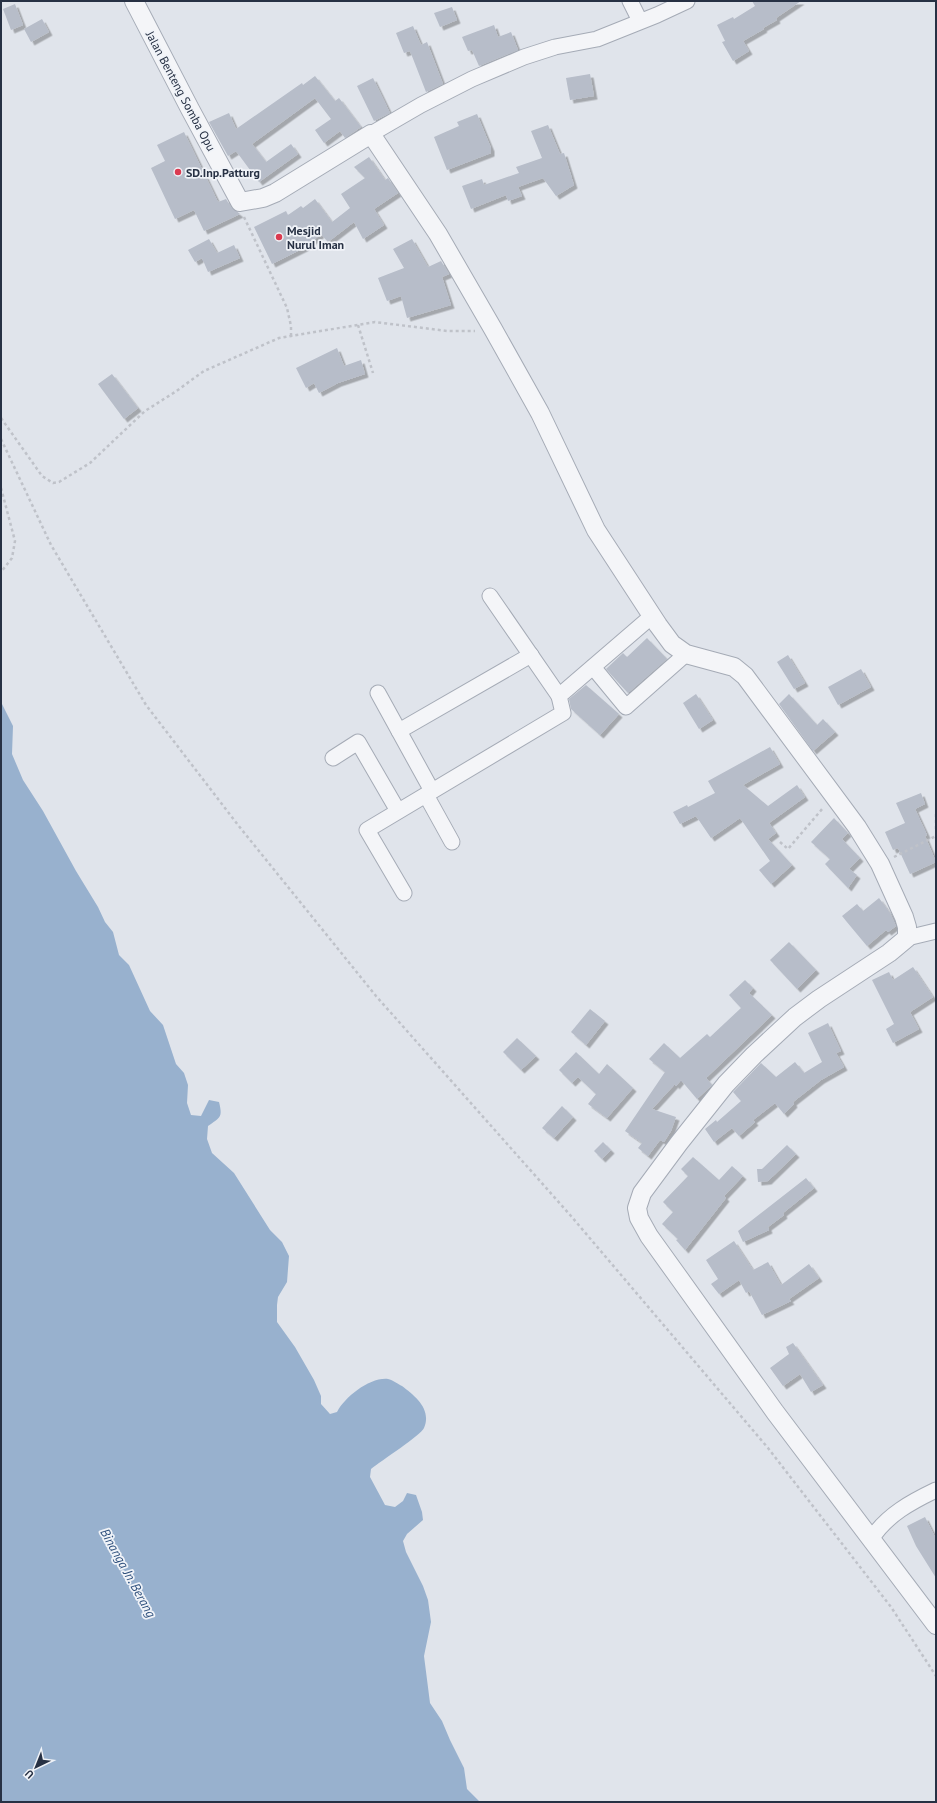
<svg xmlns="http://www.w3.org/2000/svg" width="937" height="1803" font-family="'PT Sans',sans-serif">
<defs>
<filter id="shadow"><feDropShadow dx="3.5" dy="3.5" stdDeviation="0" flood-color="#0004"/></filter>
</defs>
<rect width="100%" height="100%" fill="#e0e4eb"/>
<path fill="#98b1ce" d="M1 702 13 726 12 754 23 780 43 811 76 871 98 907 105 922 113 932 119 955 129 965 150 1011 163 1025 176 1064 184 1073 188 1085 187 1103 191 1115 201 1116 209 1100 219 1102C223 1118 220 1117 208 1126L207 1139 212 1153 234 1173 270 1230 282 1242 289 1256 287 1282 278 1297 277 1305V1322L295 1347 314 1380 321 1396V1404L330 1414 337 1412C345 1397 370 1377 388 1379 393 1380 398 1384 402 1386 415 1396 432 1409 424 1428 421 1435 381 1461 371 1469L370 1477 385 1505 395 1507 403 1501 407 1493 416 1495 422 1512 423 1520 407 1534 403 1541 406 1552 423 1586 428 1600 431 1622 424 1656 430 1703 442 1721 450 1740 464 1768 467 1789 480 1802H1Z"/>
<g fill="#b7bdc9" filter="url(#shadow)">
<polygon points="752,1 801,1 776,18 777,20 763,28 764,29 743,41 749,51 733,61 722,42 725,41 717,25 733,17 734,19 755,6"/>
<polygon points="15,4 23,25 11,30 3,9"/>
<polygon points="452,7 457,20 440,27 434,13"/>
<polygon points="42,19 49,32 31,42 24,29"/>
<polygon points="494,25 498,37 511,32 518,50 479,66 472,50 468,51 462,37"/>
<polygon points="413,26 421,45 427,42 443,84 426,92 410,51 404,53 396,33"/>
<polygon points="590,74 594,96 570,100 566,78"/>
<polygon points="315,76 335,101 339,98 361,127 345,138 340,131 324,143 315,130 331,119 315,98 252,144 266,162 291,144 298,154 259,182 236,151 228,156 209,122 229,113 236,129 302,83 303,85"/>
<polygon points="373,78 390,113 374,121 357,86"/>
<polygon points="477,114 491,148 491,153 447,170 434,137 459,126 457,122"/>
<polygon points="548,125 560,154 564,153 574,185 556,196 543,178 518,187 522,196 508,201 506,195 471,209 462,186 482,179 484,185 519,173 516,167 542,158 531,131"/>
<polygon points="184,132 218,202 226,199 231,207 240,214 204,231 194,210 175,219 151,168 165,161 157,145"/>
<polygon points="369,157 385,180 388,178 398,193 374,209 384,225 363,239 354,222 328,242 321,234 304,248 272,264 254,227 286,211 288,215 301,206 303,208 315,199 332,222 350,208 341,194 365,178 354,167"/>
<polygon points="209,239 217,253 234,245 240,258 208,272 202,258 195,262 188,250"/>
<polygon points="412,239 428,267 441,261 449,274 442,277 451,305 407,318 401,296 387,301 378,278 404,268 393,249"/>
<polygon points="337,348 344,366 361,360 365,374 338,383 319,393 314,383 306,388 296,368"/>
<polygon points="112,374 138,408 124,419 98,384"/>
<polygon points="647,638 667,659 628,693 606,669 623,653 627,657"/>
<polygon points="788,655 805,683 794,689 777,662"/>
<polygon points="861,669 871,687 838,705 828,687"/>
<polygon points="586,685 619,714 600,735 571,709 569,699"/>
<polygon points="696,694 713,720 699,729 683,703"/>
<polygon points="789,694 817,725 823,719 835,732 813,751 779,704"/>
<polygon points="770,747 780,764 743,785 768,806 797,785 805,797 769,823 776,833 768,839 792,865 771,884 759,870 770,861 740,818 711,838 696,816 680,824 673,812 687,805 688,807 715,793 708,781"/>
<polygon points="921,793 925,804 915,809 927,835 925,836 936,862 910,874 898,848 893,850 885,832 905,823 896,803"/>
<polygon points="834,818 848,833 842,839 860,858 849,869 857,875 848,888 825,864 830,859 811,842"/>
<polygon points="879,898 890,913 896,926 888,932 886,930 867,946 842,916 857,904 863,911"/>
<polygon points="789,942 816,970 797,989 770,960"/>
<polygon points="913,967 933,997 910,1012 919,1029 893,1043 886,1029 894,1024 872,980 889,972 893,980"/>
<polygon points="745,980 753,988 749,993 772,1015 706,1078 712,1085 697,1099 681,1080 676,1086 675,1084 652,1109 676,1117 671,1131 664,1142 660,1140 648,1156 638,1148 642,1143 625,1131 665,1072 649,1059 664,1043 680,1058 707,1034 710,1037 741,1008 729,995"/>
<polygon points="590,1009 605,1021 586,1045 571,1032"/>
<polygon points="828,1023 841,1051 836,1053 844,1067 821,1080 793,1102 794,1104 784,1114 775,1103 753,1120 755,1122 739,1136 732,1128 714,1142 705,1129 716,1120 717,1122 741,1101 733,1092 761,1063 776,1077 795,1062 804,1073 822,1062 808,1033"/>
<polygon points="517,1038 536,1056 521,1070 503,1052"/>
<polygon points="576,1052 599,1074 607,1064 633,1088 607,1118 588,1104 596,1094 578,1077 572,1083 559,1070"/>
<polygon points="562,1106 573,1117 554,1138 542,1128"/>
<polygon points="603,1142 611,1150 602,1159 594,1151"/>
<polygon points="787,1145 796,1154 768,1181 758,1182 757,1169 762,1169"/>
<polygon points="693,1157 719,1180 732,1166 743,1176 724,1196 726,1198 685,1250 676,1240 678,1239 662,1224 673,1212 663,1202 688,1176 681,1169"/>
<polygon points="806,1178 814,1188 783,1213 784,1215 768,1227 769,1230 743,1242 738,1231"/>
<polygon points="734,1241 753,1270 768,1262 781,1285 809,1264 819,1278 789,1299 791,1301 762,1315 749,1291 746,1293 739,1280 719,1294 711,1284 718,1279 706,1260"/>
<polygon points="793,1343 823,1385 811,1392 800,1374 783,1386 770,1368 789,1354 786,1347"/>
<polygon points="925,1517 936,1539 936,1578 916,1546 907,1526"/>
</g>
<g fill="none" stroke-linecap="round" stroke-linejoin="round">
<g stroke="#a5abb6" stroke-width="17">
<g id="minor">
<polyline points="630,1 640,21"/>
<polyline points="371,134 421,105 472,79 524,57 555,47 597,39 657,15 687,1"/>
<polyline points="490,596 559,696"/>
<polyline points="593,667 626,707 686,654"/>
<polyline points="378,693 432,791"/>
<polyline points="399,731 531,655"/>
<polyline points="333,758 358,742 398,811"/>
<polyline points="426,795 452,842"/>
<polyline points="404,893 367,830 563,713 559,696 652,616"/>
<polyline points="907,938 936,931"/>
<path d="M872 1538C887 1515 911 1502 936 1490"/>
</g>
</g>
<g stroke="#a5abb6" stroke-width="20">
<polyline id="tertiary" points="134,1 190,109 240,202 263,198 275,193 371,134 438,234 493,329 540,413 596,530 658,625 672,644 686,654 734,667 745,676 857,827 880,864 904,917 907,927 907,938 889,953 819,999 795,1017 754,1055 726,1084 679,1143 642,1193 637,1208 639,1218 649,1236 677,1275 775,1412 936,1625"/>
</g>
<g stroke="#bfc2c9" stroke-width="2.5" stroke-dasharray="3 3" stroke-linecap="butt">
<polyline points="244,217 287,308 291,326 291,336"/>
<polyline points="358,325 373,373"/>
<polyline points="1,418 42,476 53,483 59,482 90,463 145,411 175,392 204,371 279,338 375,322 447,331 475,331"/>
<polyline points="1,439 51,545 146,705 238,825 376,996 571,1216 768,1448 891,1607 936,1676"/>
<polyline points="1,488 15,541 12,558 1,572"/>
<polyline points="936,814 936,830"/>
<polyline points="780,842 788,849 823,808"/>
<polyline points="894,857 936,836"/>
</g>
<use href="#minor" stroke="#f4f5f8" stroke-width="15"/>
<use href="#tertiary" stroke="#f4f5f8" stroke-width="18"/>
</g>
<g fill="#db3a50" stroke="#f0f3f8" stroke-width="1.5">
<circle cx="178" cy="172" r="4"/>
<circle cx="279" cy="237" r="4"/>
</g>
<g text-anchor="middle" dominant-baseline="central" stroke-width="3.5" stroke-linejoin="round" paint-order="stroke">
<g font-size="12" fill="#273144" stroke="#f0f3f8">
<text transform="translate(181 91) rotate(62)">Jalan Benteng Somba Opu</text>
</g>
<g font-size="12" font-weight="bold" fill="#273144" stroke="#f0f3f8" text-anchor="start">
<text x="186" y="172">SD.Inp.Patturg</text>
<text x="287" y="230">Mesjid<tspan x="287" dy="14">Nurul Iman</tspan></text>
</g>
<g font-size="13" font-style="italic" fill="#2d4f7c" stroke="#f0f3f8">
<text transform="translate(128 1573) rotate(61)">Binanga Jn. Berang</text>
</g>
</g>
<rect width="937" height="1803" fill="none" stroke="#273144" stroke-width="4"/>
<g transform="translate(36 1767) rotate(223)" stroke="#f0f3f8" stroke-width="3" paint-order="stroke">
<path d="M0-3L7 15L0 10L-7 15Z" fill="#273144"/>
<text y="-6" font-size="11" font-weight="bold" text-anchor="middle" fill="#273144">U</text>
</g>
</svg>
